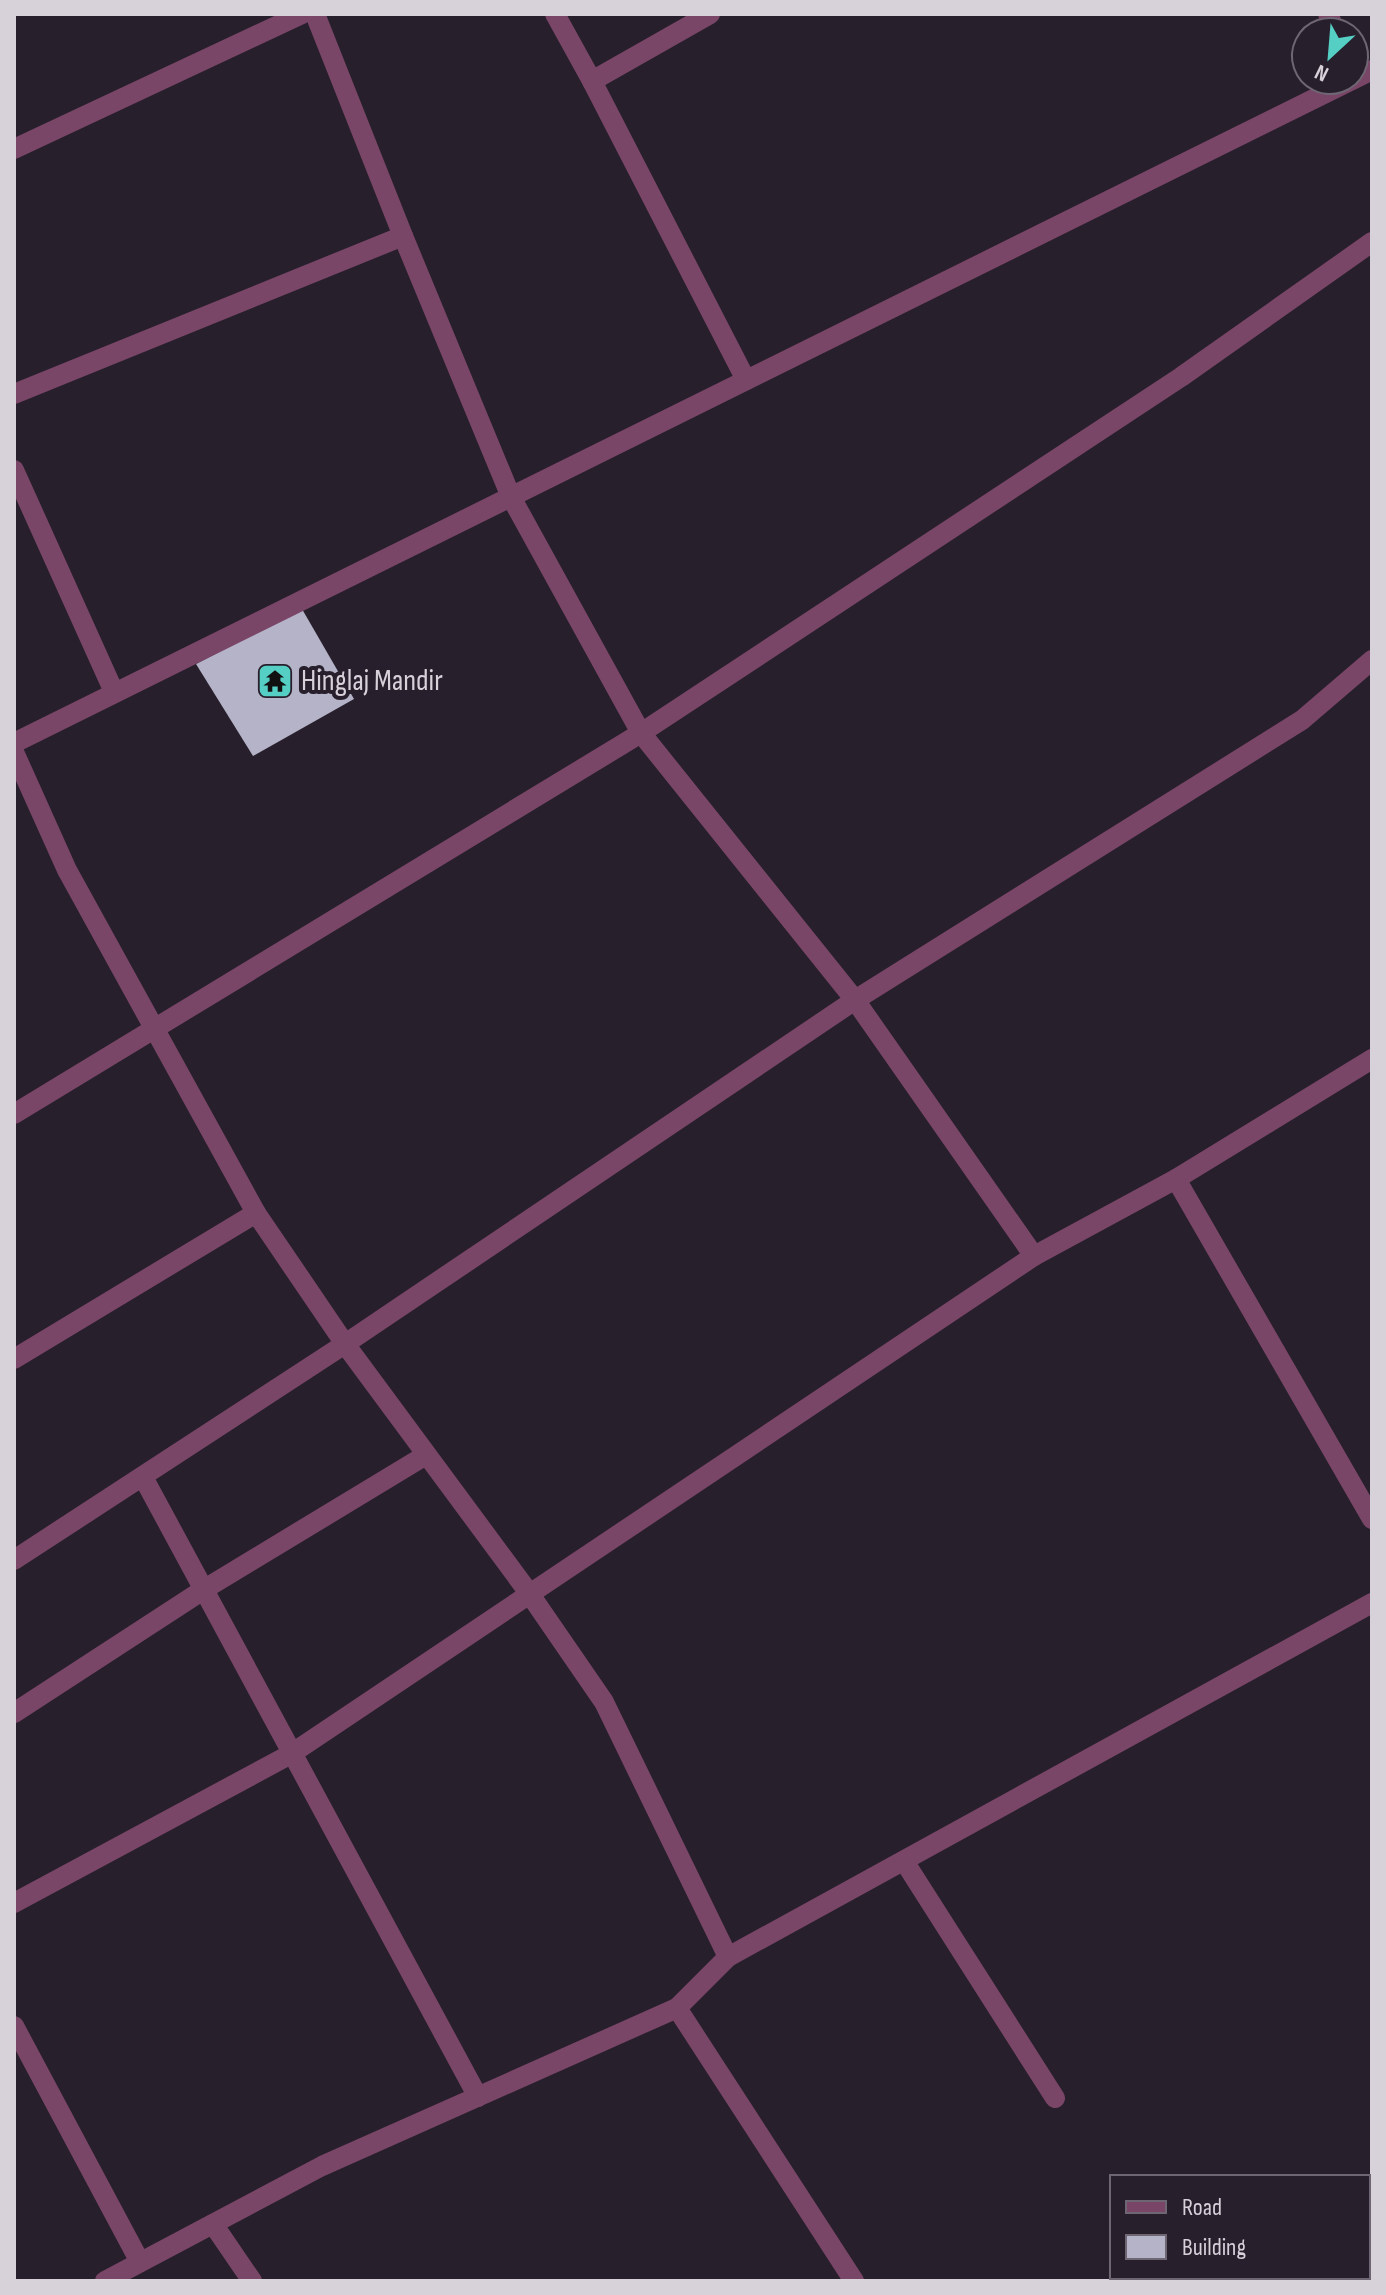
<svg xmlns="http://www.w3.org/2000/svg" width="1386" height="2295" font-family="'Sofia Sans Condensed',sans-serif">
<rect width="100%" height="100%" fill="#281f2c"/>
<polygon fill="#b5b3c7" points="302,609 354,699 253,756 196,664"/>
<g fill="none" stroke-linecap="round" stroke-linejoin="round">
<g stroke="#7a4668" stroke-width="20">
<polyline points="315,14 403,236 511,497 641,733 855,1000 1034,1256"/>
<polyline points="555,14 592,81 746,380"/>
<polyline points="1328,14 1336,32"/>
<polyline points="1354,79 1372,70"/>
<polyline points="592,81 710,14"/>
<polyline points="14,149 302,14"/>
<polyline points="14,394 403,236"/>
<polyline points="14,470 114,692"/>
<polyline points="14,743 1352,80"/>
<polyline points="14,752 67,870 256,1213 345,1344 529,1593 604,1702 728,1957"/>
<polyline points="14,1114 641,733 1181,377 1372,242"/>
<polyline points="1176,1179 1372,1519"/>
<polyline points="14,1359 256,1213"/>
<polyline points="143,1477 478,2097"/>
<polyline points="14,1560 345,1344 855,1000 1302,720 1372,660"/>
<polyline points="14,1713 203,1590 426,1455"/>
<polyline points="904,1861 1055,2098"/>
<polyline points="14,1903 291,1754 1034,1256 1176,1179 1372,1059"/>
<polyline points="677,2008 854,2281"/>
<polyline points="14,2026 140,2262"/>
<polyline points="1368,2196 1372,2191"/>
<polyline points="213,2224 252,2281"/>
<polyline points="105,2281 322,2166 677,2008 728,1957 1372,1603"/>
<polyline points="1292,2281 1295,2277"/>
</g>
</g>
<defs>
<g id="temple-square" transform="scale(1.8)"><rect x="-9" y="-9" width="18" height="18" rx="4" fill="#55cec4" stroke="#281f2c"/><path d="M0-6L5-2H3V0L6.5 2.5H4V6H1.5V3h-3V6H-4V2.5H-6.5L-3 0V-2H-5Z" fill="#111"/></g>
</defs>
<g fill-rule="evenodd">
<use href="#temple-square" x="275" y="681"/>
</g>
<g text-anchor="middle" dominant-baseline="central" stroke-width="8" stroke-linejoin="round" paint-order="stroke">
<g font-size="30" fill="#d7d1da" stroke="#281f2c" text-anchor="start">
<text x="301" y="681">Hinglaj Mandir</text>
</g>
</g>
<rect width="1386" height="2295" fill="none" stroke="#d7d1da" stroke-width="32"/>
<rect x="1110" y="2175" width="260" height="104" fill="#281f2c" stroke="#6e6672" stroke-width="2"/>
<rect x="1126" y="2201" width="40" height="12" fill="#7a4668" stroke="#6e6672" stroke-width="2"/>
<text x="1182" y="2215" font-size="24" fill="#d7d1da">Road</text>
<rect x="1126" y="2235" width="40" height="24" fill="#b5b3c7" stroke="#6e6672" stroke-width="2"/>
<text x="1182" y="2255" font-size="24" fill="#d7d1da">Building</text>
<g transform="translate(1330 56) rotate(206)"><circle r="38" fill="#281f2c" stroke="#6e6672" stroke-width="2"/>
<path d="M0-6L14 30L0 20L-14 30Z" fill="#55cec4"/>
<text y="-12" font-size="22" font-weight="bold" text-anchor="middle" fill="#d7d1da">N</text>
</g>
</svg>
